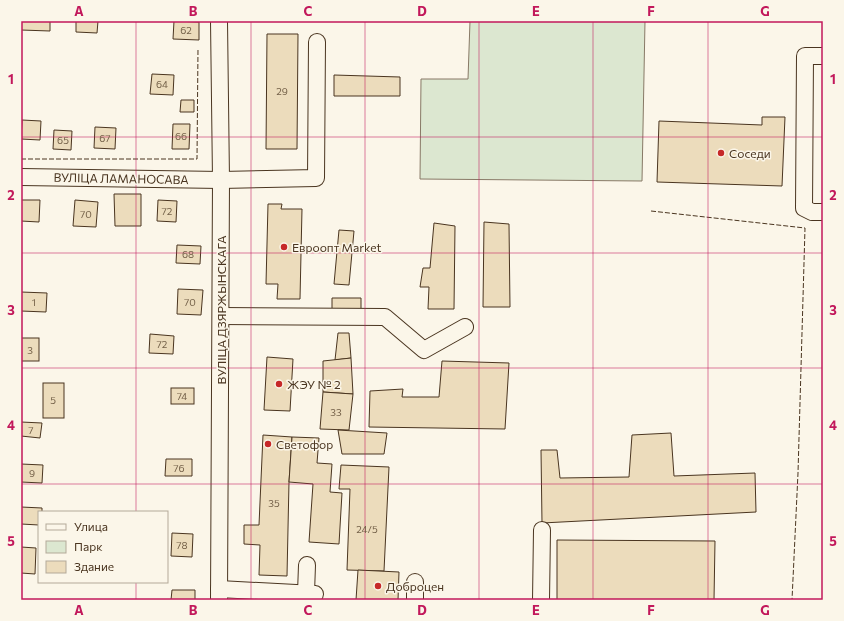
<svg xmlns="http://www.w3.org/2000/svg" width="844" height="621" font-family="Commissioner,sans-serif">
<rect width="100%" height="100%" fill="#fbf6e9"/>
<polygon fill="#dce7d0" stroke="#887966" points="470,21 645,21 642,181 420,179 421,79 468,79"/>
<g fill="#ecdcbc" stroke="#4a3520">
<polygon points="21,21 50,21 50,31 21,30"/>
<polygon points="76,21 98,21 97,33 76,32"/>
<polygon points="174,21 199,22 199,40 173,39"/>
<polygon points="267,34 298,34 297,149 266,149"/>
<polygon points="152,74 174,75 173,95 150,94"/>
<polygon points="334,75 400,77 400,96 334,96"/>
<polygon points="181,100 194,100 194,112 180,112"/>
<polygon points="762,117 785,117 782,186 657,182 659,121 762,125"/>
<polygon points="22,120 41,121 40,140 21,139"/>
<polygon points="173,124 190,124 189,149 172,149"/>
<polygon points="95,127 116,128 115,149 94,148"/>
<polygon points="54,130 72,131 71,150 53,149"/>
<polygon points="114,194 141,194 141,226 115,226"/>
<polygon points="21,200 40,200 39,222 21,221"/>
<polygon points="75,200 98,202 96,227 73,226"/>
<polygon points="158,200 177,201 176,222 157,221"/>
<polygon points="268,204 282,204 281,209 302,209 300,299 277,299 278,284 266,284"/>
<polygon points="484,222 509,224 510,307 483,307"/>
<polygon points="434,223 455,226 454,309 428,309 429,287 420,287 423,268 430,268"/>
<polygon points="339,230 354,231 349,285 334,284"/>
<polygon points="177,245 201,246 200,264 176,263"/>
<polygon points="178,289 203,290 201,315 177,314"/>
<polygon points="21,292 47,293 46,312 21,311"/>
<polygon points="332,298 361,298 361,313 332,312"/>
<polygon points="338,333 349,333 351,358 335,360"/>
<polygon points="150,334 174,336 173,354 149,353"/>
<rect x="21" y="338" width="18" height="23"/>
<polygon points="267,357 293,359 290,411 264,410"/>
<polygon points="351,358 353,394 323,392 323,361"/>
<polygon points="442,361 509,363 505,429 369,427 370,391 403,389 402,397 439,397"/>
<rect x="43" y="383" width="21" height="35"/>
<rect x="171" y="388" width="23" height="16"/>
<polygon points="323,392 353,394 349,430 320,429"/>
<polygon points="21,422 42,423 40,438 21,436"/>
<polygon points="338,430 387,433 384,454 342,454"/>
<polygon points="671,433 674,476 755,473 756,512 542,523 541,450 557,450 560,478 629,477 632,435"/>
<polygon points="263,435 292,437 289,482 287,576 259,575 260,545 244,544 244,525 259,525"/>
<polygon points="292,437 319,438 317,463 332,464 330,492 342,493 339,544 309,542 313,484 289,482"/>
<polygon points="166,459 192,459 192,476 165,476"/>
<polygon points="21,464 43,465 42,483 21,482"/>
<polygon points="341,465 389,467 384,571 347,570 350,489 339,489"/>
<polygon points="21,507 42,508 42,512 39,512 39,525 21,524"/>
<polygon points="172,533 193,534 192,557 171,556"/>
<polygon points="557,540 715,541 714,600 557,600"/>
<polygon points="21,547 36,548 35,574 21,573"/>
<polygon points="358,570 399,572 398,600 356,600"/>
<polygon points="172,590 195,590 195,600 171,600"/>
</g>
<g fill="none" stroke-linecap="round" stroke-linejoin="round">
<g stroke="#4a3520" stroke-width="18">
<g id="minor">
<polyline points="219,21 221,180 219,600"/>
<polyline points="823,56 805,56 804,208 812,212 823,212"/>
<polyline points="21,177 221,180 316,178 317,42"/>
<polyline points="221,316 385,317 424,350 465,327"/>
<polyline points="219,589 315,594"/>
<polyline points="306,593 307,565"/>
<polyline points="415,600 415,582"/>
<polyline points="541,600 542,530"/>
</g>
</g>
<use href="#minor" stroke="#fbf6e9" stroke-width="16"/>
<g stroke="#4a3520" stroke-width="1" stroke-dasharray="5 2" stroke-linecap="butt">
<polyline points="21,159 197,159 198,49"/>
<polyline points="651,211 805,228 798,473 792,600"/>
</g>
</g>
<path fill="none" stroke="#c2185b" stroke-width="1" stroke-opacity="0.55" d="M136 21V512M251 21V600M365 21V600M479 21V600M593 21V600M708 21V600M21 137H823M21 253H823M21 368H823M21 484H823M136 582V600"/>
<g fill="#c62828" stroke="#fbf6e9" stroke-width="1.5">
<circle cx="721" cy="153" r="4"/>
<circle cx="284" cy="247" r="4"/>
<circle cx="279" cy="384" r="4"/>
<circle cx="268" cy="444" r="4"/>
<circle cx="378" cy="586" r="4"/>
</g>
<g text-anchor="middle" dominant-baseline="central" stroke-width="3" stroke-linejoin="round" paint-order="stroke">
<g font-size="10" fill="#725f47">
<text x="186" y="30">62</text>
<text x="162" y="84">64</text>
<text x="282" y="91">29</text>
<text x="181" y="136">66</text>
<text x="105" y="138">67</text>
<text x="63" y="140">65</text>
<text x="167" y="211">72</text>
<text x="86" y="214">70</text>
<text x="188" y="254">68</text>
<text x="34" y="302">1</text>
<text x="190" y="302">70</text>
<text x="162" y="344">72</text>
<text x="30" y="350">3</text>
<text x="182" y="396">74</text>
<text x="53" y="400">5</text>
<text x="336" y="412">33</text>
<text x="31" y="430">7</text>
<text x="179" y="468">76</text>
<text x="32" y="473">9</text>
<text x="274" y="503">35</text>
<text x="367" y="529">24/5</text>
<text x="182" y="545">78</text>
</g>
<g font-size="12" fill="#4a3520" stroke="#fbf6e9" text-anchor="start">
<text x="729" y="153">Соседи</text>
<text x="292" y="247">Евроопт Market</text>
<text x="287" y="384">ЖЭУ № 2</text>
<text x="276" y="444">Светофор</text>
<text x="386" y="586">Доброцен</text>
</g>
<g font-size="12" fill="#4a3520" stroke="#fbf6e9">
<text transform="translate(121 178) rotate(1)">ВУЛІЦА ЛАМАНОСАВА</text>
<text transform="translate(221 310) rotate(-90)">ВУЛІЦА ДЗЯРЖЫНСКАГА</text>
</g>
</g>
<rect width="844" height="621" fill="none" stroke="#fbf6e9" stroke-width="44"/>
<rect x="38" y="511" width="130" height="72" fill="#fbf6e9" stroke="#b4a999"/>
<rect x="46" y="524" width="20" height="6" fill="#fbf6e9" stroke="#b4a999"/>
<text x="74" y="531" font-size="12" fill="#4a3520">Улица</text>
<rect x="46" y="541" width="20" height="12" fill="#dce7d0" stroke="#b4a999"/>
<text x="74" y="551" font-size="12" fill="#4a3520">Парк</text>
<rect x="46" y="561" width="20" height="12" fill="#ecdcbc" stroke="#b4a999"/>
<text x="74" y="571" font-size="12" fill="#4a3520">Здание</text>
<rect x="22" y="22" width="800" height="577" fill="none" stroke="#c2185b" stroke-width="1.5"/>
<g font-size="13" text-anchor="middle" font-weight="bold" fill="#c2185b">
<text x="79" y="16">A</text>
<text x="193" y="16">B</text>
<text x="308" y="16">C</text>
<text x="422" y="16">D</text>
<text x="536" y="16">E</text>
<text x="651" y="16">F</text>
<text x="765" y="16">G</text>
<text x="11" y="84">1</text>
<text x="833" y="84">1</text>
<text x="11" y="200">2</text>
<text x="833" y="200">2</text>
<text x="11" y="315">3</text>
<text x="833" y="315">3</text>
<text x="11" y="430">4</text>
<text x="833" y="430">4</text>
<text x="11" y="546">5</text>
<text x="833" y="546">5</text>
<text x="79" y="615">A</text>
<text x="193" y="615">B</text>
<text x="308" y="615">C</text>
<text x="422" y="615">D</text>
<text x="536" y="615">E</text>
<text x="651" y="615">F</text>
<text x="765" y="615">G</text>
</g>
</svg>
